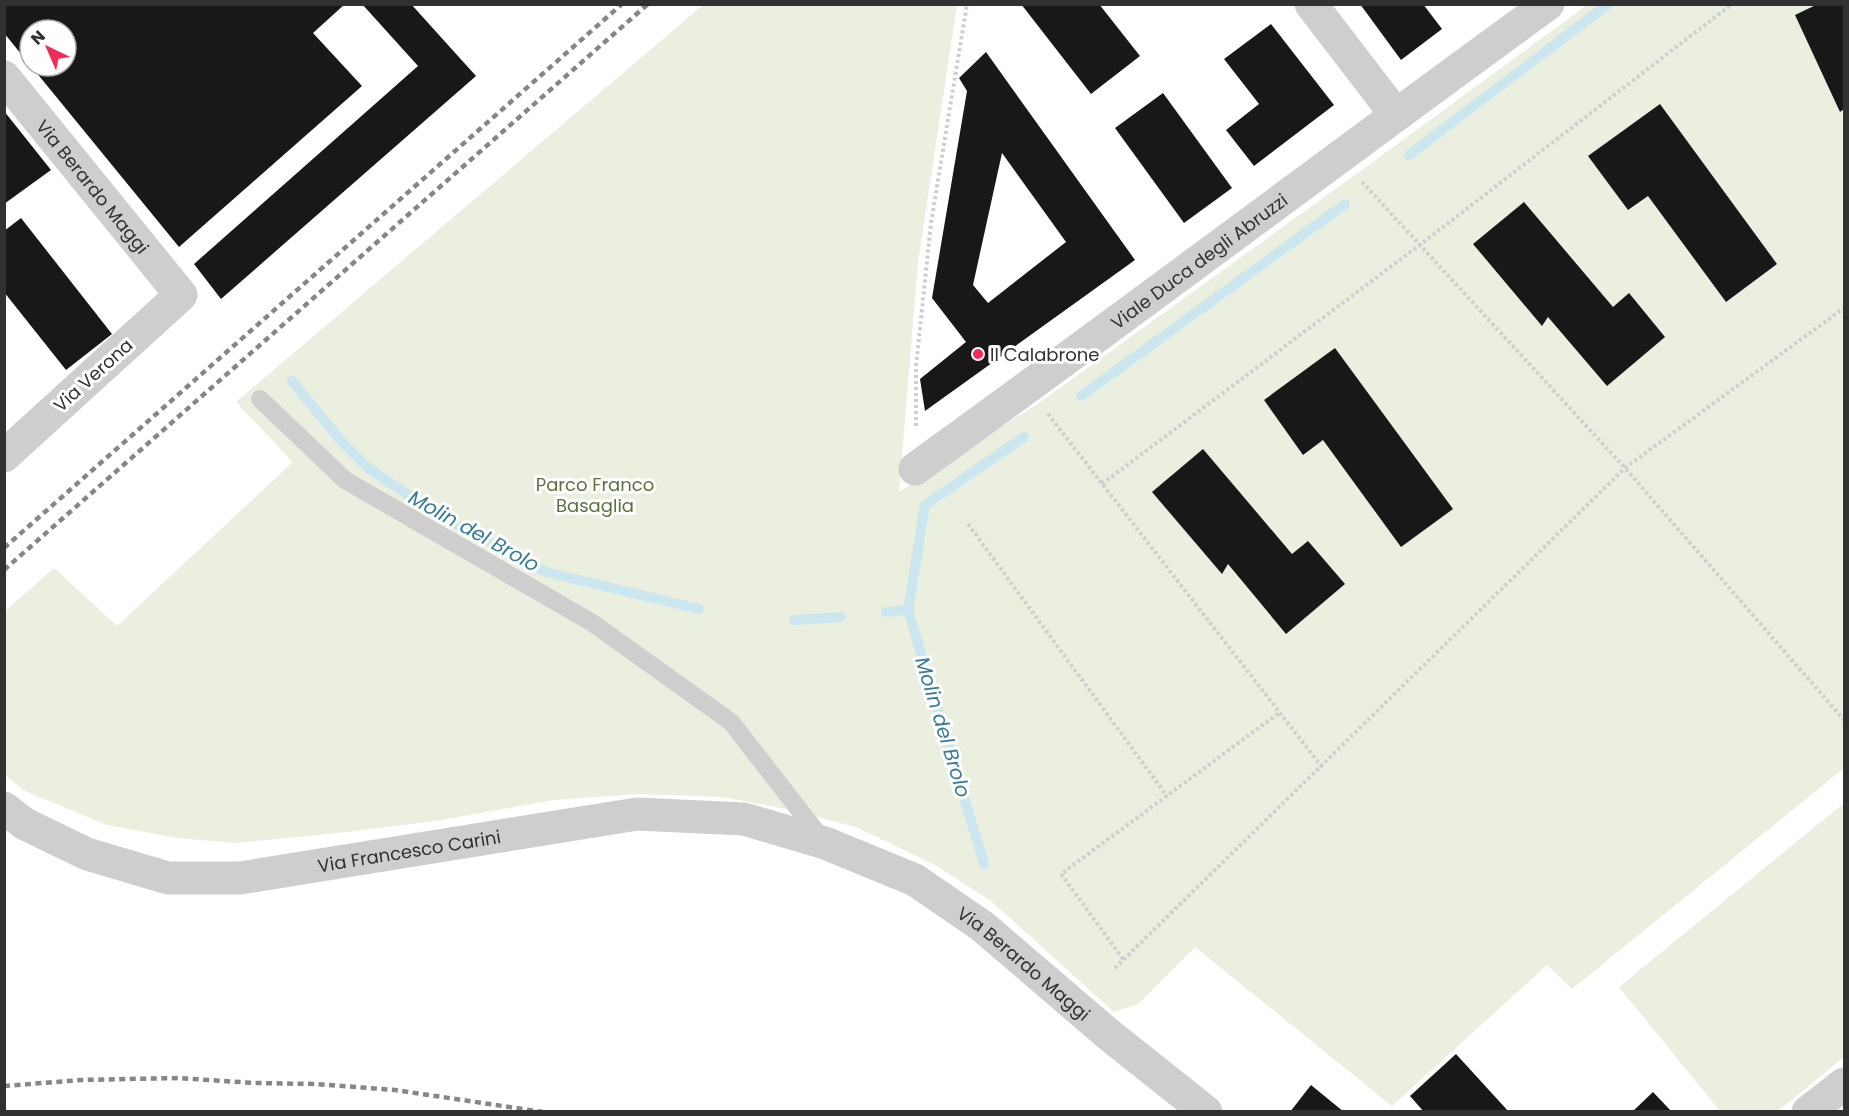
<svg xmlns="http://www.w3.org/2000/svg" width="1849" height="1116" font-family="Poppins,sans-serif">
<rect width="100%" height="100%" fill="#fff"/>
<g fill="#eaefdf">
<polygon points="703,5 957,5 918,262 899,492 1039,403 1355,175 1587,5 1844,5 1844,768 1572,989 1547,965 1392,1106 1195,947 1138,1004 1114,1012 990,900 933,864 856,827 786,809 723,797 638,794 554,800 435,821 329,834 236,843 178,838 107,825 23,790 5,775 4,612 54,568 117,626 293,462 236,402"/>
<polygon points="1844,803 1844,1057 1778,1111 1720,1111 1619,987"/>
</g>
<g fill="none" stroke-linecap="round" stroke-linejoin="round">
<g stroke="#cbe6ef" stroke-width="10">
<polyline points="1409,155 1608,4"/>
<polyline points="292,381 341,441 367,467 433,512 546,572 699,609"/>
<polyline points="1081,396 1345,204"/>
<polyline points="908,610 925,505 1024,437"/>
<polyline points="886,612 908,610 984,864"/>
<polyline points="794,620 840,617"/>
</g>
</g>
<g fill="#181818" fill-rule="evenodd">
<polygon points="4,4 345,4 313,33 362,86 179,247 31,66 66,66 66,30 30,30 30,65 4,33"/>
<polygon points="362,4 411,4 476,76 221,299 194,264 418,66"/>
<polygon points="1021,4 1099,4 1140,56 1091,94"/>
<polygon points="1360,4 1423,4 1442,29 1401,60"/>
<polygon points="1818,4 1844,4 1844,109 1840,112 1795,15"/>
<polygon points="1271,24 1334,105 1254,166 1226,130 1259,104 1224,59"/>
<path d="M986 52 1135 260 925 411 920 379 966 342 932 298 967 91 959 78ZM1002 153 1066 242 988 303 973 285Z"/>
<polygon points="1163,93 1232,188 1184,223 1115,128"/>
<polygon points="1660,104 1777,264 1726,302 1648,196 1628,210 1588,156"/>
<polygon points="4,111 51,170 4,204"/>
<polygon points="1524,202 1613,307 1629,293 1665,337 1607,386 1548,317 1542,326 1473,244"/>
<polygon points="21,218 112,334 66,370 4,292 4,231"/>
<polygon points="1335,348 1453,509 1401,547 1323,440 1303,455 1264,400"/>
<polygon points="1203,449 1292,554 1308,541 1345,584 1286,634 1228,564 1222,574 1152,492"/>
<polygon points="1456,1054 1509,1112 1424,1112 1410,1096"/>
<polygon points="1311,1085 1344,1112 1290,1112"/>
<polygon points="1653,1092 1672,1112 1632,1112"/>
</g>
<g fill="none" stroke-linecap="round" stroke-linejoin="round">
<g stroke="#cecece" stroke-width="4" stroke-dasharray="3 3" stroke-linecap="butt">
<polyline points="1362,182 1625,468 1844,720"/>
<polyline points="1048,414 1322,767"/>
<polyline points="916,426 916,367 931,223 967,4"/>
<polyline points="1102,484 1421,244 1732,4"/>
<polyline points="968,524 1167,796"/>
<polyline points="1123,959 1061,874 1279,713"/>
<polyline points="1115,968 1625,468 1844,308"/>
</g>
<polyline stroke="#cecece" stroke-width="18" points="260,399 345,480 591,622 731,722 822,839"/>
<g stroke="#cecece" stroke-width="33">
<polyline points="1311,4 1396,115"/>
<path id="s1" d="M4 77 181 295 4 456"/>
<path id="s2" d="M915 469C1127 316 1336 158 1548 4"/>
<polyline points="1808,1112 1844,1084"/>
</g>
<path stroke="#cecece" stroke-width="33" id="s3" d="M4 808 25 824 87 854 168 878H240L637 814 744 819 825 843 915 880 982 926 1108 1034 1206 1112"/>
<g stroke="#868686" stroke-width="4.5" stroke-dasharray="6 4.5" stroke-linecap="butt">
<polyline points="4,548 622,4"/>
<polyline points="4,570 648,4"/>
<polyline points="4,1086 81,1080 178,1078 254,1083 316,1084 395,1090 543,1112"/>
</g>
</g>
<circle fill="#f12b55" stroke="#fff" stroke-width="2" cx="978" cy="354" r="6"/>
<g text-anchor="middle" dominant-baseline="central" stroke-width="6" stroke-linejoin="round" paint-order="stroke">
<g font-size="18" fill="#313131" stroke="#fff">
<text stroke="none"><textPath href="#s1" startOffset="141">Via Berardo Maggi</textPath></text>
<text stroke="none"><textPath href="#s2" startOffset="352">Viale Duca degli Abruzzi</textPath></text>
<text transform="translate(93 375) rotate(-42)">Via Verona</text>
<text stroke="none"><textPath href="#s3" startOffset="423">Via Francesco Carini</textPath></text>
<text stroke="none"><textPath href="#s3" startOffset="1080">Via Berardo Maggi</textPath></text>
</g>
<g font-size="18" fill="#313131" stroke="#fff" text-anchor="start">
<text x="990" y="354">Il Calabrone</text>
</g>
<g font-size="18" fill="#5c713b" stroke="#fff">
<text x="595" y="484">Parco Franco<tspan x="595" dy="21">Basaglia</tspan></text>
</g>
<g font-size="20" font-style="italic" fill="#367c94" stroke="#fff">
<text transform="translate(474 531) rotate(29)">Molin del Brolo</text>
<text transform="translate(943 727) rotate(73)">Molin del Brolo</text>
</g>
</g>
<rect width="1849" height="1116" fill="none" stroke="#313131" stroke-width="12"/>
<g transform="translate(48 48) rotate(316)"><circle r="28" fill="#ffffff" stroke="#adadad" stroke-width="1.5"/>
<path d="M0-4.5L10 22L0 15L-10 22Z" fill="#f12b55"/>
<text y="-9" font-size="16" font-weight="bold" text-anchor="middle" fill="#313131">N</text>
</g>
</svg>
